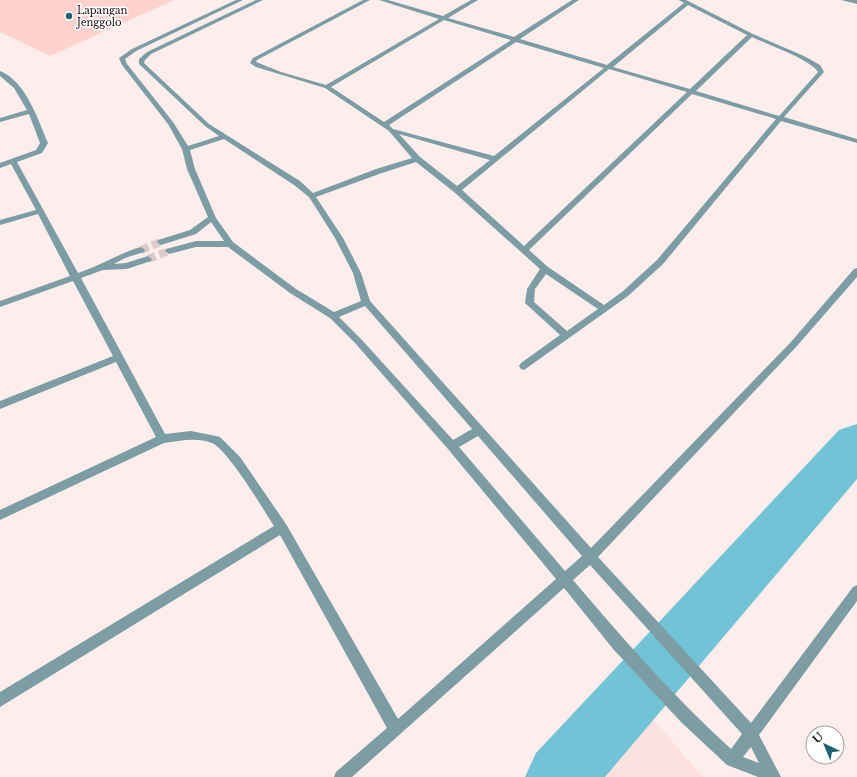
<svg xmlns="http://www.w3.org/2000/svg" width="857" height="777" font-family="'Libre Baskerville',serif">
<rect width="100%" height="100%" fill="#fdedec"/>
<polygon fill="#fde1df" points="647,713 703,777 592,777"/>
<polygon fill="#ffd2ce" points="0,0 174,0 50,56 0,32"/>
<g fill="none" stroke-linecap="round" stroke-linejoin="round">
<polygon fill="#71c3d5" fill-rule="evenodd" points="857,424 857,479 605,777 525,777 536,753 839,430"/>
<g stroke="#dacbca" stroke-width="8" stroke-dasharray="8 4" stroke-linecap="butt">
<polyline points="141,250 161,242"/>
<polyline points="148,259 169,251"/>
</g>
<g fill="#7c9da4" fill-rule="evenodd">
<path d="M236 0H243L136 51 125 59 127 64 173 122 188 146 219 136 205 126 139 64V59L147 52 256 0H263L151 54 145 60 144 63 209 124 300 181 313 193 376 169 412 158 389 131 325 88 256 67 250 63 253 58 363 0H370L257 60 256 62 281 72 326 85 439 19 379 0H388L443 16 471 0H478L448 18 514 37 572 0H579L520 39 607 65 684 3 679 0H686L753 34 804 56 820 65 824 72 784 117 857 139V143L781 121 663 264 628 296 524 370 521 369 519 366 521 363 560 335 525 303 527 289 540 269 454 192 416 162 382 173 316 197 343 238 361 273 370 301 591 548 790 343 854 269 857 268V277L796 347 598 557 751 723 853 587 857 585V601L759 735 781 777H758L727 765 681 722 614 650 564 588 352 777H334L336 772 387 728 280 535 0 707V692L274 526C263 509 228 450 212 443 197 437 179 441 164 443L0 520V510L156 437 116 362 0 409V401L113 356 73 281 0 307V301L70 276 38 214 0 225V220L36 210 11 164 0 168V163L36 150 40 143 29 114 0 122V118L27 110 14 88 0 76V71C26 81 38 120 48 143L42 153 17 162 78 273C100 266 119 253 141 247L145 250 144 252 125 258 114 264 126 263 148 256 152 259 151 261 127 269 103 270 81 278 165 434 191 431 216 436 220 437 240 457 286 524 398 719 556 579 448 449 355 343 330 318 290 293 228 247H196L169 254 165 251 166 249 196 241H224L211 222 196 234 161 245 157 242 158 240 190 230 208 217 187 169 182 149 168 124 122 65 119 58 132 49ZM688 5 747 35 690 89 613 67ZM444 20 511 40 384 122 331 87ZM752 37C766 44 812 60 818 72L779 116 696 91ZM516 42 604 68 494 156 393 129 389 125ZM609 69 687 92 524 246 462 190ZM692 94 776 119 657 260 622 292 604 305 548 267 529 250ZM399 134 490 160 457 186 420 157ZM224 139 294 185 309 197 335 238 353 273 361 301 334 312 296 289 233 242 216 218 195 169 190 150ZM546 274 598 309 567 331 534 302 535 289ZM365 306 472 429 453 440 361 339 339 317ZM478 436 582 556 565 571 459 447ZM590 565 742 734 731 749C674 697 623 639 573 580ZM751 747 759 763 743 757Z"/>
<polygon points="841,0 857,0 857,4"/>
</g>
</g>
<circle fill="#1c6472" stroke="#fff" stroke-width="1.5" cx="69" cy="16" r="4"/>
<g text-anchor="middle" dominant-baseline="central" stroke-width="3" stroke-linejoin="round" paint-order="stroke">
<g font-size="10" fill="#170c0b" stroke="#fff" text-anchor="start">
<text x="77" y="10">Lapangan<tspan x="77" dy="12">Jenggolo</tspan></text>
</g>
</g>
<g transform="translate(825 745) rotate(316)"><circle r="19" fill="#ffffff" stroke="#a29e9d"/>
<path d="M0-3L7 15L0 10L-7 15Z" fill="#1c6472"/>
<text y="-6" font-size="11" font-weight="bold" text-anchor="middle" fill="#170c0b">U</text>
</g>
</svg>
